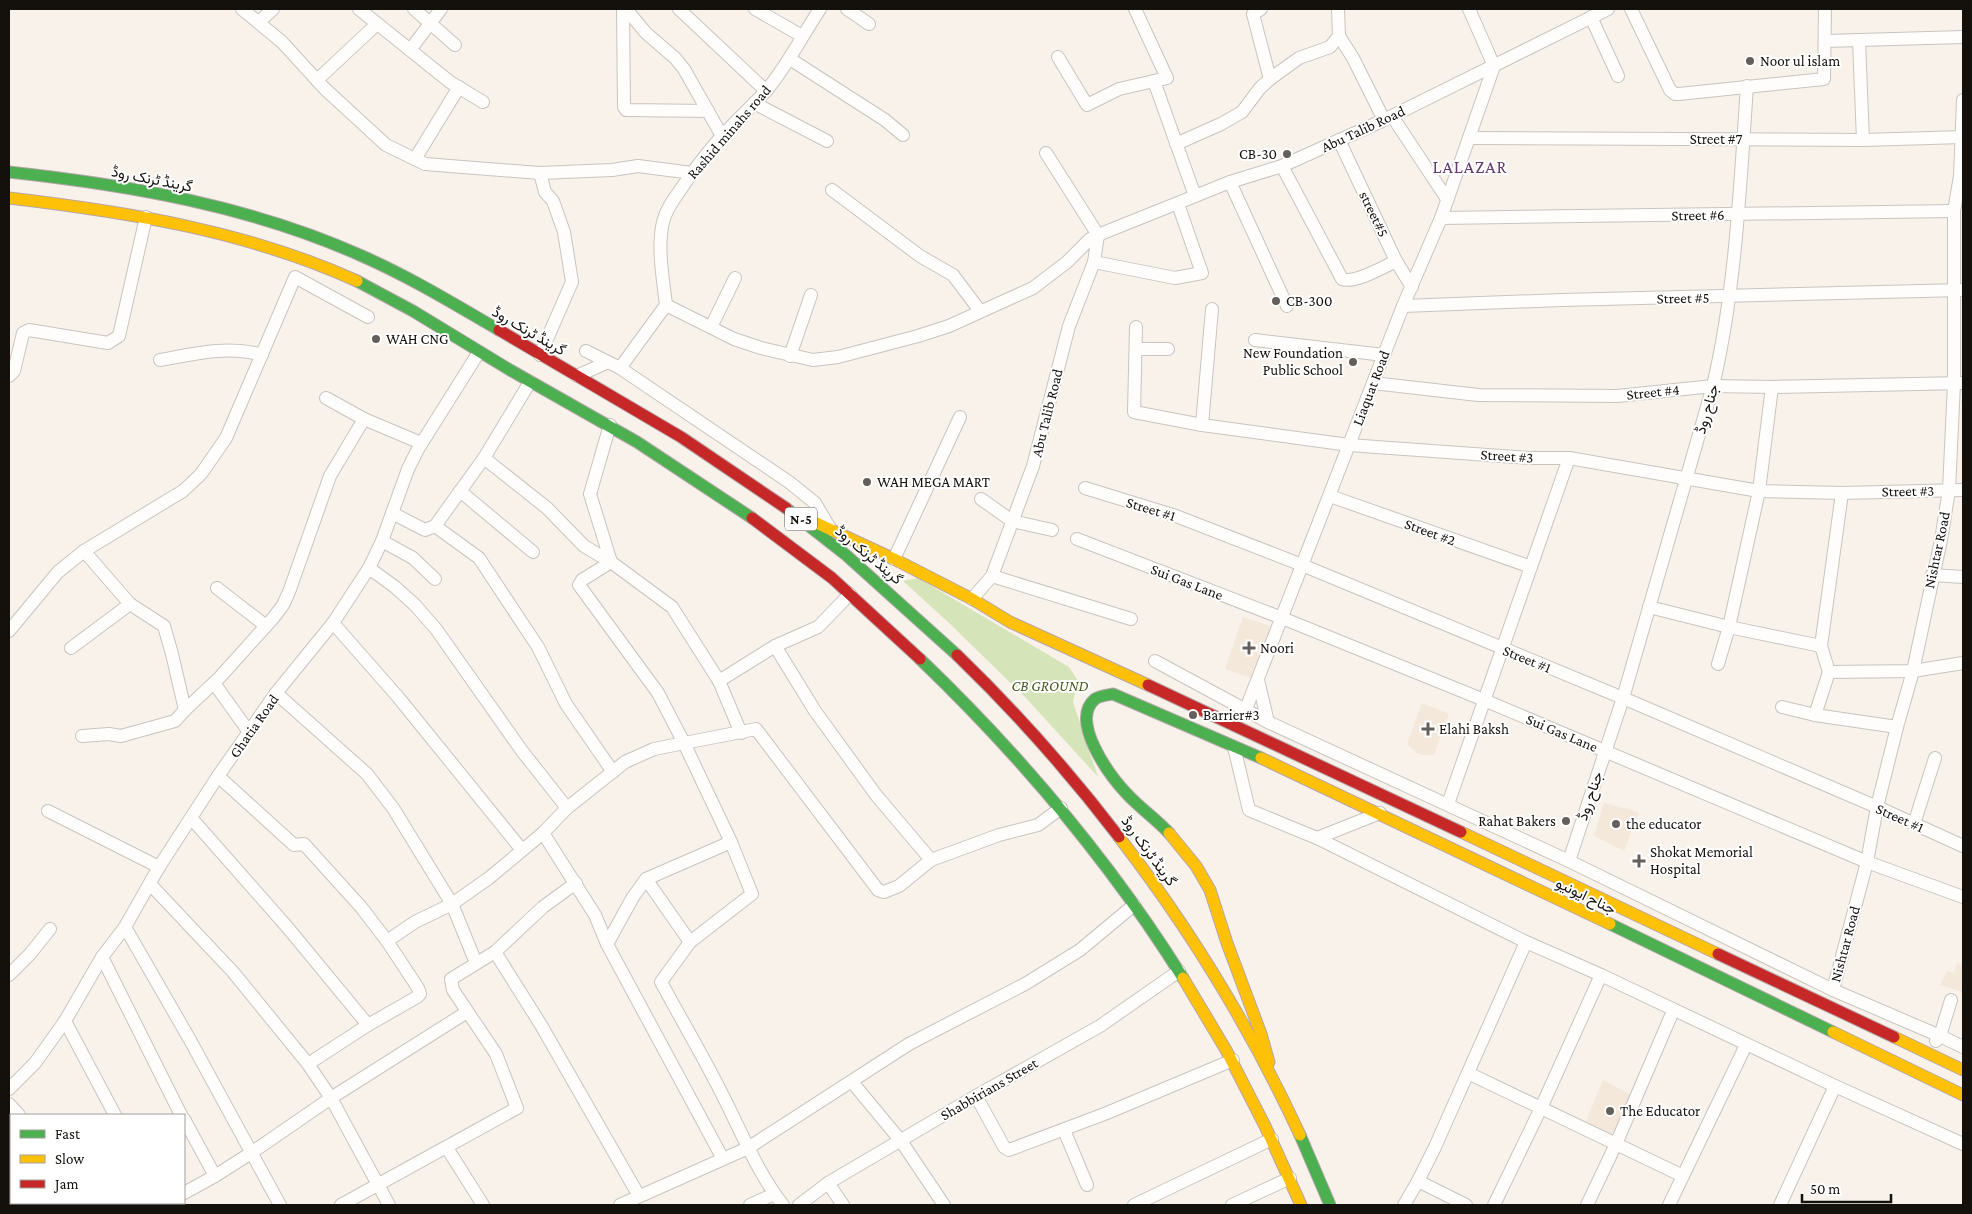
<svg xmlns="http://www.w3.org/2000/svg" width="1972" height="1214" font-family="'Crimson Pro',Vazirmatn,serif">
<rect width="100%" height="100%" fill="#f8f2eb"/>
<g fill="#f3e8da">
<polygon points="1243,617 1273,627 1254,679 1225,669"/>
<polygon points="1422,703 1449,714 1434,755 1423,755 1417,753 1407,744"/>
<polygon points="1604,803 1639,812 1624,851 1594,836"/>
<polygon points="1957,963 1963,965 1963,992 1940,985 1947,971 1954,973"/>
<polygon points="1603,1080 1637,1098 1618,1136 1585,1124"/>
</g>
<polygon fill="#d6e4b9" points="918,578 1069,667 1078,681 1073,702 1098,777 1026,698 948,622 903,581"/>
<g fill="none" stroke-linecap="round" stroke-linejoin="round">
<g stroke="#c9c4bf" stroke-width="14">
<g id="street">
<polyline points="242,9 282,42 324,88 386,145 425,164 540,173 612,170 638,166 692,173"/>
<polyline points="359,9 450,82 483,102"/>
<polyline points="414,9 455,45"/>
<polyline points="623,9 624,107 626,110 708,111"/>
<polyline points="626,9 646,33 675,58 684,69 722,136"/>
<polyline points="679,9 766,91"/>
<polyline points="755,9 802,36"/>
<polyline points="847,9 869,24"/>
<polyline points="1135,9 1167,78 1154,81 1195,196"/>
<polyline points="1261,9 1253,14 1270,79"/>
<polyline points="1338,9 1339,36 1353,58 1384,120"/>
<polyline points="1631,9 1670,90 1675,94 1679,94 1824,79 1825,9"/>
<polyline points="1591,17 1618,76"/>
<polyline points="260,21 273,9"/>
<polyline points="1825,41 1963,37"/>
<polyline points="1859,41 1863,140"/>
<polyline points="410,50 441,9"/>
<polyline points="1058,57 1087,105 1119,89 1154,81"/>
<polyline points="790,59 885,120 903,135"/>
<polyline points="317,80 377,24"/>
<polyline points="754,103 827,141"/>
<polyline points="1392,116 1447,199"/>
<polyline points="1469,138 1863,140 1963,137"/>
<polyline points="1339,140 1396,261 1412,287"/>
<polyline points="1176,144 1221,124 1242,112 1260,88 1270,79 1299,58 1330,47 1339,36"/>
<polyline points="1046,153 1098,235 1230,182 1282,166 1384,120 1608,9"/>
<polyline points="415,159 459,87"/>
<path d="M1282 166 1342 279C1354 284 1384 267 1396 261"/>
<polyline points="540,173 545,192 553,201 564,232 572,282 540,355"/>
<polyline points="1230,182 1287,306"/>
<polyline points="832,190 920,256 953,275 980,311"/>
<polyline points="1441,218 1954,211"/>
<polyline points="1094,262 1175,278 1202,273 1178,204"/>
<polyline points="666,305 734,339 761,348 813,360 838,357 918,336 949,326 1033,288 1067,262 1090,239 1098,235 1094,262 1069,326 1033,466 992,576 972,599"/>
<polyline points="1403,306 1562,300 1963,290"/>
<polyline points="711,327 735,278"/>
<polyline points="1136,327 1134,412 1202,425 1349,445 1529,458 1569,458 1759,491 1842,493 1963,490"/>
<polyline points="1255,340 1384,355"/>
<polyline points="1136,349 1168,349"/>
<polyline points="586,351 620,368 789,482 815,503 831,530"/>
<polyline points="790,356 811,295"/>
<path d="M160 360C193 354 229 345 262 355"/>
<path d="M620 368 666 305C663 278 657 248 663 222 666 209 674 199 681 189 694 170 708 151 723 135 737 120 752 106 766 91 787 66 802 36 820 9"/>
<polyline points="9,376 14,371 23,333 29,330 108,343 119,336 146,217"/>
<polyline points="577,376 608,362"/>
<polyline points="530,382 484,458 547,508 584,546 611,562 672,607 719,681 741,733"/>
<polyline points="1373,383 1478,395 1617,396 1713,386 1772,387 1963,383"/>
<polyline points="326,398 364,419 421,443"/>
<polyline points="610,425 590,494 611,562 582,580 579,585 658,693 684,743 731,842 752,894 690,942 646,879"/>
<polyline points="1202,425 1212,309"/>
<polyline points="484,458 435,526 479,558 538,647 566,704 613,772"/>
<polyline points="1085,488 1176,516 1302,565 1623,698 1877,807 1963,846"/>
<polyline points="460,491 533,552"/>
<polyline points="1330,496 1531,567"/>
<polyline points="981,499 1012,521 1052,530"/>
<polyline points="392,513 425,530 435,526"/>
<polyline points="1077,539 1282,618 1484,700 1867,862 1963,897"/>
<polyline points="382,541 413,558 435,579"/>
<polyline points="894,559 960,417"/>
<polyline points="369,568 395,587 415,605 436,629 522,751 567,808"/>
<polyline points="1932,575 1963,577"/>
<polyline points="992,576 1131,619"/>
<polyline points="217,588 266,626"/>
<polyline points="1649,607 1729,627 1821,646"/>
<polyline points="333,623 398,697 522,850"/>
<polyline points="9,631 58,572 84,551"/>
<polyline points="775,646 815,711 876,795 931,860"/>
<polyline points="71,648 130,604"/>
<polyline points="1155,661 1268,722 1569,861 1833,990 1940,1036 1963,1047"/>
<polyline points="1718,664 1729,627 1759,491 1772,387"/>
<polyline points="1829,672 1913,671 1963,663"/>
<polyline points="1258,680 1268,722"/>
<polyline points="719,681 775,646 818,627 850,594"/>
<polyline points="214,683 249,732"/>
<polyline points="276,693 367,774 393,808 452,904 476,963"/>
<polyline points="1782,707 1815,715 1829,672 1821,646 1842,493"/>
<polyline points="1246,709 1403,306 1441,218 1494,66 1469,9"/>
<polyline points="185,710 172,654 164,626 130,604 84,551 183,491 201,474 226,438 295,277 368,317"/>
<polyline points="1815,715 1897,727"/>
<polyline points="82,736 109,734 121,736 175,721 185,710 220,677 274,617 283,605 289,592 330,476 364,419"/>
<polyline points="1234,747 1249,810 1317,838 1526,942 1601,975 1835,1086 1963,1144"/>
<polyline points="218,776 294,845 304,844 361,907 387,941 418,988 420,994 417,997 368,1025"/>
<polyline points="1448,804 1569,458"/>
<polyline points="48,811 159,867"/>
<polyline points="192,819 288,928 368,1025 308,1064"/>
<polyline points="1914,824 1935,758"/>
<polyline points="543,833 595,915 607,944 723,1159"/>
<polyline points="1317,838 1380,813"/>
<path d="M1569 861 1623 698 1713 386C1736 288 1740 186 1747 86"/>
<polyline points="150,884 233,972 308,1064 331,1098 389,1205"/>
<polyline points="125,927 190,1040 280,1205"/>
<polyline points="387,941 415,922 452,904 489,878 543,833 567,808 625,762 654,749 756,729 878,890 884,892 899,886 931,860 999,835 1038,825 1061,808"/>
<path d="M690 942 661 982C681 1019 703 1056 722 1094 741 1131 757 1172 783 1205"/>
<polyline points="607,944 633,897 646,879 731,842"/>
<polyline points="495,952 541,1025 639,1196"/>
<polyline points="102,957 181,1115"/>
<polyline points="9,975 30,954 50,929"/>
<polyline points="1833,990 1867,862 1877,807 1897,727 1913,671 1941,540 1949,490 1954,383 1954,211 1960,176 1963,100"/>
<polyline points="65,1021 115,1115"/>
<polyline points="1936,1041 1940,1036 1951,1000"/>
<polyline points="1468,1073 1683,1176"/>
<polyline points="852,1082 901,1141 944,1205"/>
<polyline points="9,1089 35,1063 65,1021 102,957 125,927 159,867 218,776 276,693 333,623 369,568 382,541 408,469 418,449 479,352"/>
<polyline points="976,1096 1004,1147 1009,1150 1107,1113 1233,1060"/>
<polyline points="9,1104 19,1115"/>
<polyline points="184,1119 215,1176 251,1153 331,1098 467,1012"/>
<polyline points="1064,1130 1087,1185"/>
<polyline points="447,1148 483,1205"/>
<polyline points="9,1171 11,1174"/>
<polyline points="828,1183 843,1205"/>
<polyline points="184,1193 215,1176"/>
<polyline points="36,1203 38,1205"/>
<polyline points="69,1205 72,1203"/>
<polyline points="163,1205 167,1203"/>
<polyline points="341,1205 517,1108 496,1054 453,990 451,979 495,952 543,907 576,883"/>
<polyline points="620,1205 748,1148 909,1044 1025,984 1080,950 1134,905"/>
<polyline points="750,1205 774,1194"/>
<polyline points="799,1205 828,1183 976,1096 1100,1026 1179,971"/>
<polyline points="1134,1205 1272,1139"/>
<polyline points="1232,1205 1290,1178"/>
<polyline points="1404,1205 1418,1181"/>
<polyline points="1466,1205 1418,1181 1435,1147 1526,942"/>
<polyline points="1494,1205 1541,1108 1601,975"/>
<polyline points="1587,1205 1616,1144 1673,1011"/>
<polyline points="1669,1205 1746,1045"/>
<polyline points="1780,1205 1835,1086"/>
</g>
</g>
<g stroke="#b6a6aa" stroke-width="13">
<g id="fast">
<path d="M9 172C129 185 251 206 362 256 410 277 454 304 499 330"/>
<polyline points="357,281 413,311 510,370 637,442 752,518"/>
<polyline points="786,508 846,555 957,655"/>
<path d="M920 659C1020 755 1109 860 1183 978"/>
<path d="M1169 833C1156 819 1140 808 1127 794 1110 776 1069 721 1095 699 1099 696 1107 695 1113 694L1261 758"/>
<polyline points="1610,924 1833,1032"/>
<polyline points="1300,1135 1330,1205"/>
</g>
</g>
<g stroke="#b6a6aa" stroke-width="13">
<g id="slow">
<path d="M9 198C128 212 247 231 357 281"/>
<polyline points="812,521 894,559 972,599 1010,622 1148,685"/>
<polyline points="1261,758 1610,924"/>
<polyline points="1461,832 1718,954"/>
<polyline points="1169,833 1196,866 1210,890 1227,943 1261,1034 1269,1062"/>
<path d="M1119 837C1190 929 1251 1029 1300 1135"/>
<polyline points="1183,978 1226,1050 1265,1126 1301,1205"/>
<polyline points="1833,1032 1963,1095"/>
<polyline points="1894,1037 1963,1070"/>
</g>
</g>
<g stroke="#b6a6aa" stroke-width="13">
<g id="jam">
<polyline points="499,330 681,437 786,508"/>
<polyline points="752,518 832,578 920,659"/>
<path d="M957 655C1016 712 1070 773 1119 837"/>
<polyline points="1148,685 1461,832"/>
<polyline points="1718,954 1894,1037"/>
</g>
</g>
<use href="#street" stroke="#fefdfc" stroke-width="12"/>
<use href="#fast" stroke="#4caf50" stroke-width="11"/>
<use href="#slow" stroke="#ffc107" stroke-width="11"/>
<use href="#jam" stroke="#c62828" stroke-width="11"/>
</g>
<g fill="#645f5a" stroke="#fff" stroke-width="2">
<circle cx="1750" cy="61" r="5"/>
<circle cx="1287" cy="154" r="5"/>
<circle cx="1276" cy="301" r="5"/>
<circle cx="376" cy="339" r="5"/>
<circle cx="1353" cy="362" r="5"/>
<circle cx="867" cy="482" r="5"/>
<path d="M1246.5 640.5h5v5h5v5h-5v5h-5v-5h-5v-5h5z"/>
<circle cx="1193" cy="715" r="5"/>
<path d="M1425.5 721.5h5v5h5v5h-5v5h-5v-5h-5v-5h5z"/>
<circle cx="1566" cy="821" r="5"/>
<circle cx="1616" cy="824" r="5"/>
<path d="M1636.5 853.5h5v5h5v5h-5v5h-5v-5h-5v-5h5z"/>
<circle cx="1610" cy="1111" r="5"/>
</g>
<g text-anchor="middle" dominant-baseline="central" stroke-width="4" stroke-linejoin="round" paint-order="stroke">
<rect fill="#fff" stroke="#5a5855" stroke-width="1" x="785" y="507.5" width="32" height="23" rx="4"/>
<g font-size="14" font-weight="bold" fill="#14100c">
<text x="801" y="519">N-5</text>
</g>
<g font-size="15" fill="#14100c" stroke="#fff" text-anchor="start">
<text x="1760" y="61">Noor ul islam</text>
<text x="1277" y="154" text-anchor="end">CB-30</text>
<text x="1286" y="301">CB-300</text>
<text x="386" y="339">WAH CNG</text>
<text x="1343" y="353" text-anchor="end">New Foundation<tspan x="1343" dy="17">Public School</tspan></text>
<text x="877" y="482">WAH MEGA MART</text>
<text x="1260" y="648">Noori</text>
<text x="1203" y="715">Barrier#3</text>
<text x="1439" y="729">Elahi Baksh</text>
<text x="1556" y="821" text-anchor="end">Rahat Bakers</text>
<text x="1626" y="824">the educator</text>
<text x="1650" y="852">Shokat Memorial<tspan x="1650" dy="17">Hospital</tspan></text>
<text x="1620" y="1111">The Educator</text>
</g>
<g font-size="15" fill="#14100c" stroke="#fff">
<text transform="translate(1363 129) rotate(-25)">Abu Talib Road</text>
<text transform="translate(729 132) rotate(-49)">Rashid minahs road</text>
<text x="1716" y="139">Street #7</text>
<text transform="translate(152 179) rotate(11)">گرینڈ ٹرنک روڈ</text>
<text transform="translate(1374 214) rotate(64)">street#5</text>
<text transform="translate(1698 215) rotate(-1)">Street #6</text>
<text transform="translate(1683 298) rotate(-1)">Street #5</text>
<text transform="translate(529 331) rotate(30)">گرینڈ ٹرنک روڈ</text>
<text transform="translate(1371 388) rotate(-69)">Liaquat Road</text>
<text transform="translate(1653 392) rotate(-6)">Street #4</text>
<text transform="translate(1707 409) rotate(-74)">جناح روڈ</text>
<text transform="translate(1047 413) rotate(-76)">Abu Talib Road</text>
<text transform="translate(1507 456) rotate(4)">Street #3</text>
<text transform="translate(1908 491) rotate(-1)">Street #3</text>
<text transform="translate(1151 509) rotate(17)">Street #1</text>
<text transform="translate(1430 532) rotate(20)">Street #2</text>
<text transform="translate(1937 550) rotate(-78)">Nishtar Road</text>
<text transform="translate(869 555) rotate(40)">گرینڈ ٹرنک روڈ</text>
<text transform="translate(1187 582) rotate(21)">Sui Gas Lane</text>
<text transform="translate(1527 659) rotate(22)">Street #1</text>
<text transform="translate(254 726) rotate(-55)">Ghatia Road</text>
<text transform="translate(1562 733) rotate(23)">Sui Gas Lane</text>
<text transform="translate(1590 796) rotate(-71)">جناح روڈ</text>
<text transform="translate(1900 818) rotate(24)">Street #1</text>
<text transform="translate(1149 851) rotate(54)">گرینڈ ٹرنک روڈ</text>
<text transform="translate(1586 896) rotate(26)">جناح ایونیو</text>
<text transform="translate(1845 944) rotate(-75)">Nishtar Road</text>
<text transform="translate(989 1089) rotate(-30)">Shabbirians Street</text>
</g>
<g font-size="15" font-style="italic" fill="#465b1d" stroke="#fff">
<text x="1050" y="686">CB GROUND</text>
</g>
<g font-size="18" letter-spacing="1" fill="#643a71" stroke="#fff">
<text x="1470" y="167">LALAZAR</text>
</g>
</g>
<rect width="1972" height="1214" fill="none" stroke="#14100c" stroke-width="20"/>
<rect x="10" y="1114" width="175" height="90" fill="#ffffff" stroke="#a19f9e"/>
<rect x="20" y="1130" width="25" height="8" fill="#4caf50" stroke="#a19f9e"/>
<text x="55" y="1139" font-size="15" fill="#14100c">Fast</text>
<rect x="20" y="1155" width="25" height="8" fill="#ffc107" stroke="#a19f9e"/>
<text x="55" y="1164" font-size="15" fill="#14100c">Slow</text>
<rect x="20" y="1180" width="25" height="8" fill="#c62828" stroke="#a19f9e"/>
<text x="55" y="1189" font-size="15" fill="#14100c">Jam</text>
<path d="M1802 1194v8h89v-8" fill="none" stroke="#14100c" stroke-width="2.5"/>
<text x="1810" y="1194" font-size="15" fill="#14100c" stroke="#ffffff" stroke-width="4" paint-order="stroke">50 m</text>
</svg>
